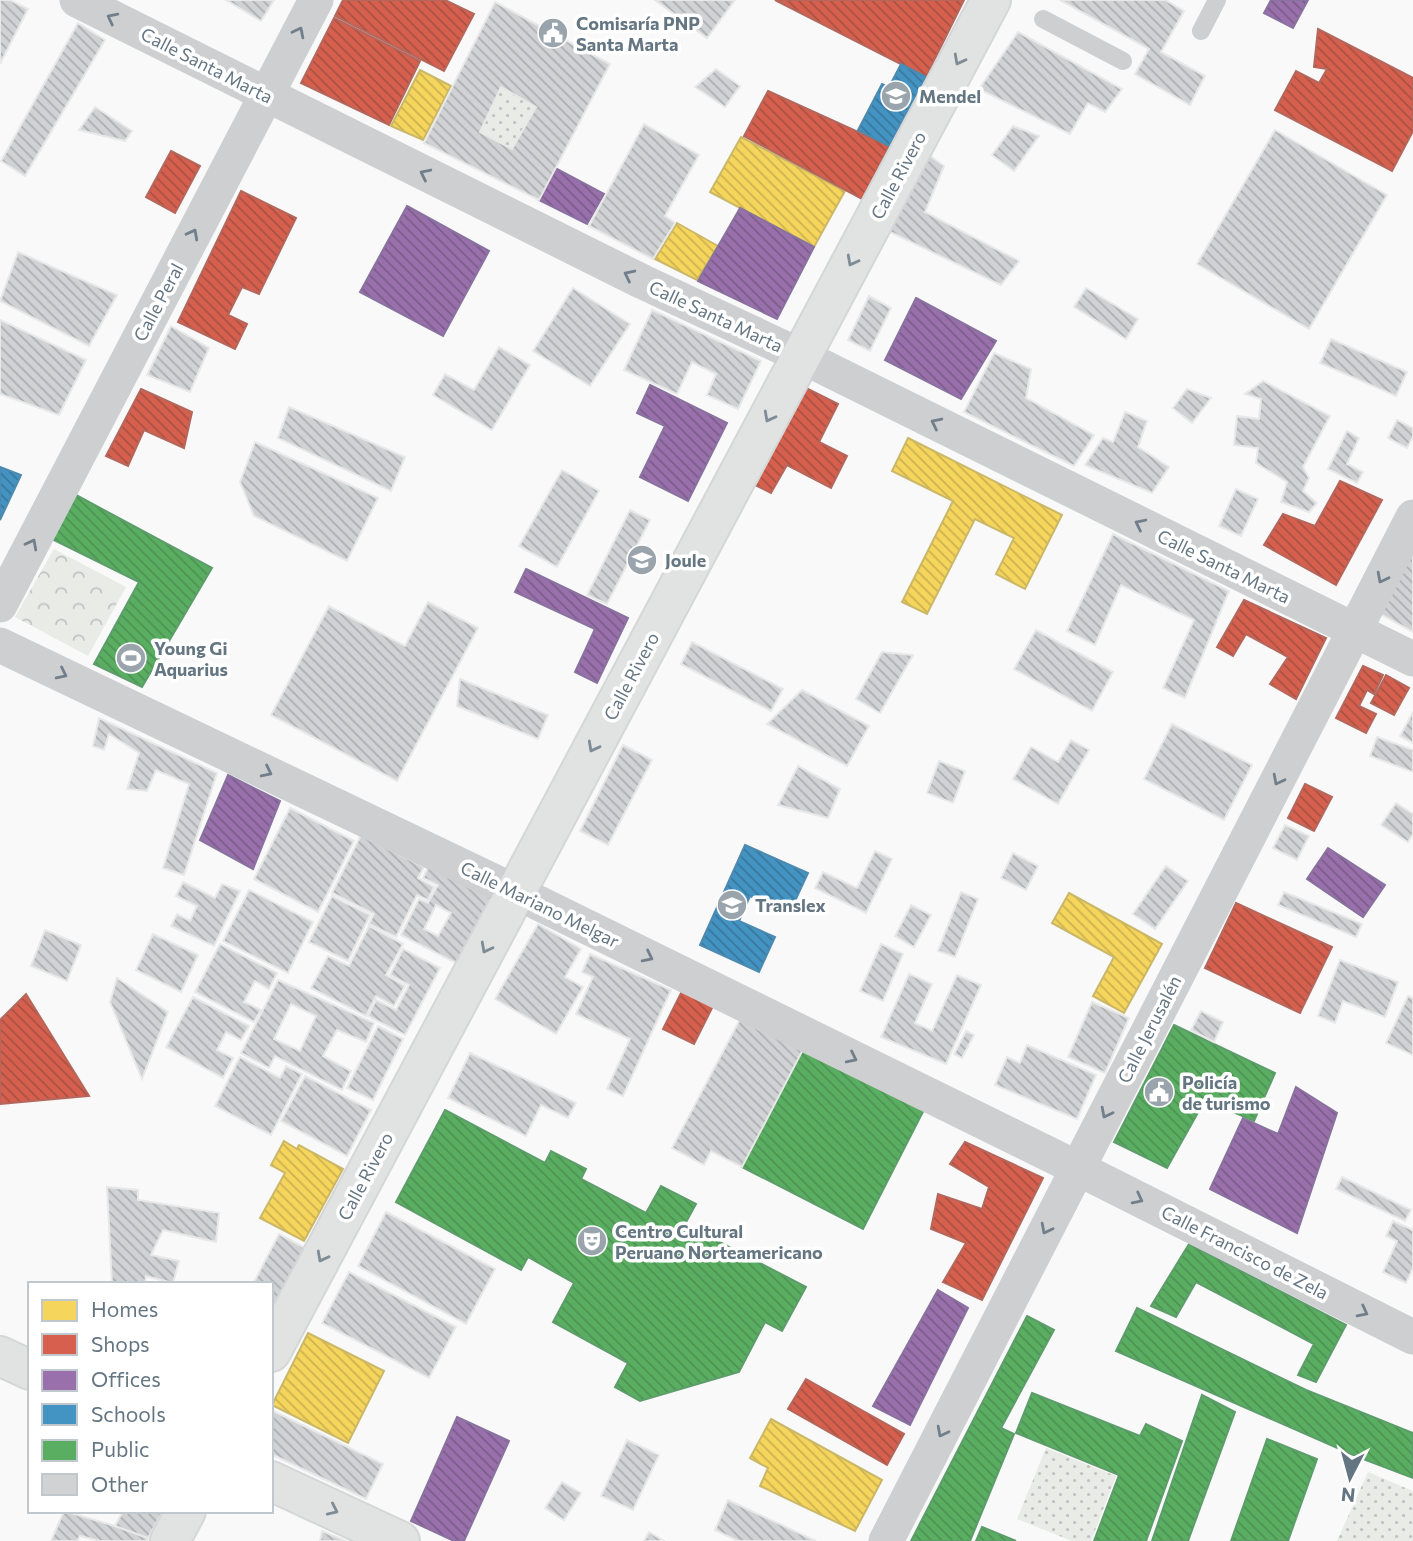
<svg xmlns="http://www.w3.org/2000/svg" width="1413" height="1541" font-family="Commissioner,sans-serif">
<defs>
<pattern id="grass-dots" width="8" height="8" patternUnits="userSpaceOnUse" patternTransform="scale(1.75)"><rect width="8" height="8" fill="#e8ebe6"/><path d="M2 2h.1M6 6h.1" fill="none" stroke="#c0c3c0" stroke-width="1.8" stroke-linecap="round"/></pattern>
<pattern id="forest-crowns" width="20" height="18" patternUnits="userSpaceOnUse" patternTransform="scale(1.75)"><rect width="20" height="18" fill="#e8ebe6"/><path d="M2 6a3 3 0 1 1 6 0M12 15a3 3 0 1 1 6 0" fill="none" stroke="#c0c3c0"/></pattern>
<pattern id="homes-back-hatch" width="6" height="6" patternUnits="userSpaceOnUse" patternTransform="scale(1.75)"><rect width="6" height="6" fill="#f6d55c"/><path d="M-1 5l2 2M0 0l6 6M5-1l2 2" fill="none" stroke="#cbb151"/></pattern>
<pattern id="shops-back-hatch" width="6" height="6" patternUnits="userSpaceOnUse" patternTransform="scale(1.75)"><rect width="6" height="6" fill="#d6604d"/><path d="M-1 5l2 2M0 0l6 6M5-1l2 2" fill="none" stroke="#a85144"/></pattern>
<pattern id="offices-back-hatch" width="6" height="6" patternUnits="userSpaceOnUse" patternTransform="scale(1.75)"><rect width="6" height="6" fill="#9970ab"/><path d="M-1 5l2 2M0 0l6 6M5-1l2 2" fill="none" stroke="#7a5d8a"/></pattern>
<pattern id="schools-back-hatch" width="6" height="6" patternUnits="userSpaceOnUse" patternTransform="scale(1.75)"><rect width="6" height="6" fill="#4393c3"/><path d="M-1 5l2 2M0 0l6 6M5-1l2 2" fill="none" stroke="#3a779c"/></pattern>
<pattern id="public-back-hatch" width="6" height="6" patternUnits="userSpaceOnUse" patternTransform="scale(1.75)"><rect width="6" height="6" fill="#5aae61"/><path d="M-1 5l2 2M0 0l6 6M5-1l2 2" fill="none" stroke="#4e9255"/></pattern>
<pattern id="building-back-hatch" width="6" height="6" patternUnits="userSpaceOnUse" patternTransform="scale(1.75)"><rect width="6" height="6" fill="#d0d2d3"/><path d="M-1 5l2 2M0 0l6 6M5-1l2 2" fill="none" stroke="#acafb1"/></pattern>
</defs>
<rect width="100%" height="100%" fill="#f9f9f9"/>
<g fill="url(#grass-dots)">
<polygon points="501,87 536,107 512,149 480,132"/>
<polygon points="1046,1448 1116,1476 1091,1541 1072,1541 1017,1519"/>
<polygon points="1368,1472 1413,1491 1413,1541 1337,1541"/>
</g>
<polygon fill="url(#forest-crowns)" points="54,549 126,587 88,656 15,617"/>
<g fill="url(#homes-back-hatch)" stroke="#cab868" stroke-width="2">
<polygon points="420,70 451,86 423,140 391,126"/>
<polygon points="741,137 845,191 814,247 710,192"/>
<polygon points="677,223 718,246 697,280 655,259"/>
<polygon points="908,438 1062,515 1025,589 996,574 1014,538 975,519 927,614 902,602 953,501 892,471"/>
<polygon points="1069,893 1162,944 1124,1013 1093,996 1114,957 1052,923"/>
<polygon points="284,1141 297,1149 299,1145 343,1169 304,1241 260,1218 285,1173 271,1165"/>
<polygon points="308,1333 384,1371 348,1443 272,1405"/>
<polygon points="771,1419 882,1480 855,1531 760,1486 768,1468 750,1458"/>
</g>
<g fill="url(#shops-back-hatch)" stroke="#b4675d" stroke-width="2">
<polygon points="343,0 445,0 474,14 444,71 335,16"/>
<polygon points="775,0 964,0 926,77"/>
<polygon points="334,18 420,61 389,125 301,83"/>
<polygon points="1318,29 1413,78 1413,131 1392,171 1275,110 1296,71 1319,83 1327,69 1314,67"/>
<polygon points="768,91 889,146 862,199 744,136"/>
<polygon points="171,151 200,166 175,213 146,197"/>
<polygon points="241,191 296,218 259,294 242,287 228,315 247,324 235,349 178,322"/>
<polygon points="798,384 838,404 819,442 847,456 831,488 787,465 771,493 747,481"/>
<polygon points="141,389 192,412 184,448 144,430 128,466 106,456"/>
<polygon points="1340,481 1382,500 1336,585 1264,545 1283,514 1315,526"/>
<polygon points="1244,600 1326,638 1296,699 1270,684 1288,657 1246,634 1233,656 1217,647"/>
<polygon points="1363,666 1383,675 1374,694 1367,690 1359,706 1376,714 1366,733 1336,718"/>
<polygon points="1386,675 1409,688 1394,715 1371,703"/>
<polygon points="1305,784 1332,797 1314,831 1288,818"/>
<polygon points="1236,903 1332,947 1300,1013 1205,968"/>
<polygon points="682,991 713,1006 694,1044 663,1029"/>
<polygon points="26,994 89,1096 0,1104 0,1020"/>
<polygon points="965,1142 1043,1178 982,1300 943,1282 966,1243 931,1229 938,1194 982,1209 989,1187 950,1164"/>
<polygon points="806,1379 904,1434 887,1465 788,1409"/>
</g>
<g fill="url(#offices-back-hatch)" stroke="#89729f" stroke-width="2">
<polygon points="1271,0 1308,0 1293,28 1264,13"/>
<polygon points="555,168 604,194 587,224 539,200"/>
<polygon points="407,206 489,251 443,336 360,292"/>
<polygon points="740,208 814,247 777,319 698,281"/>
<polygon points="916,298 996,341 961,399 885,360"/>
<polygon points="650,385 727,423 688,501 640,477 665,426 637,413"/>
<polygon points="526,569 628,618 597,683 575,672 595,629 515,592"/>
<polygon points="228,775 280,801 253,869 200,840"/>
<polygon points="1328,848 1385,885 1363,917 1307,879"/>
<polygon points="1296,1087 1337,1113 1297,1233 1210,1189 1243,1118 1278,1134"/>
<polygon points="938,1290 968,1308 910,1425 873,1406"/>
<polygon points="457,1417 509,1441 464,1541 454,1541 411,1521"/>
</g>
<g fill="url(#schools-back-hatch)" stroke="#4d8ab0" stroke-width="2">
<polygon points="901,64 926,77 889,146 858,130 882,84 889,87"/>
<polygon points="0,467 21,475 0,520"/>
<polygon points="745,845 808,873 789,914 750,896 739,921 775,937 759,972 700,945"/>
</g>
<g fill="url(#public-back-hatch)" stroke="#5d9d6b" stroke-width="2">
<polygon points="76,495 212,568 142,687 94,664 139,582 50,538"/>
<polygon points="1174,1025 1275,1073 1254,1121 1205,1100 1167,1168 1114,1142"/>
<polygon points="808,1040 928,1102 863,1229 742,1167"/>
<polygon points="445,1110 545,1163 551,1151 586,1169 581,1179 646,1213 661,1186 696,1204 685,1224 806,1287 782,1331 765,1322 739,1372 640,1401 615,1387 628,1363 553,1322 574,1283 528,1257 521,1270 396,1202"/>
<polygon points="1189,1244 1346,1325 1316,1382 1298,1375 1314,1344 1196,1282 1176,1317 1151,1306"/>
<polygon points="1137,1308 1306,1390 1413,1433 1413,1478 1358,1457 1116,1351"/>
<polygon points="1027,1316 1054,1330 1001,1428 1014,1434 970,1541 911,1541"/>
<polygon points="1032,1393 1140,1436 1146,1424 1182,1441 1146,1541 1094,1541 1119,1475 1016,1433"/>
<polygon points="1202,1395 1235,1412 1188,1541 1152,1541"/>
<polygon points="1267,1439 1317,1459 1288,1541 1231,1541"/>
<polygon points="982,1527 1016,1541 976,1541"/>
</g>
<g fill="url(#building-back-hatch)" stroke="#e8e8e8" stroke-width="2" fill-rule="evenodd">
<polygon points="0,0 10,0 28,9 0,64"/>
<polygon points="226,0 274,0 261,21"/>
<polygon points="655,0 735,0 707,38"/>
<polygon points="1060,0 1165,0 1184,11 1161,52 1205,76 1190,105 1135,74 1149,49"/>
<path d="M495 2 610 64 539 200 424 143ZM501 87 536 107 512 149 480 132Z"/>
<polygon points="78,23 105,40 25,176 1,161"/>
<polygon points="1018,32 1122,89 1105,112 1088,103 1070,134 979,89"/>
<polygon points="716,69 740,86 725,107 695,87"/>
<polygon points="95,107 132,131 125,141 79,130"/>
<polygon points="644,124 699,155 665,216 675,223 653,259 589,226"/>
<polygon points="1013,126 1039,136 1014,171 992,155"/>
<polygon points="1275,130 1387,195 1309,329 1197,264"/>
<polygon points="926,153 944,166 925,212 1019,261 1001,285 886,230"/>
<polygon points="18,252 117,295 89,346 0,301"/>
<polygon points="573,288 630,324 590,386 533,351"/>
<polygon points="1086,288 1138,319 1126,339 1074,307"/>
<polygon points="869,296 891,308 870,351 848,340"/>
<polygon points="652,310 761,361 738,409 707,395 716,374 692,362 677,394 624,370"/>
<polygon points="0,320 86,360 59,415 0,394"/>
<polygon points="171,326 209,348 190,392 147,375"/>
<polygon points="1331,339 1407,372 1396,396 1320,363"/>
<polygon points="499,347 530,365 492,430 433,395 445,374 474,390"/>
<polygon points="994,353 1031,369 1026,398 1094,435 1074,466 964,412"/>
<polygon points="1263,381 1330,416 1303,467 1309,478 1303,491 1317,503 1309,512 1281,502 1287,482 1256,463 1258,448 1234,445 1237,416 1259,419 1261,399 1245,394"/>
<polygon points="1187,389 1211,398 1192,423 1173,408"/>
<polygon points="289,407 405,457 391,491 278,438"/>
<polygon points="1125,412 1147,421 1138,447 1169,467 1152,493 1085,465 1103,438 1113,442"/>
<polygon points="1397,420 1413,428 1413,437 1407,448 1388,438"/>
<polygon points="1347,431 1359,438 1347,464 1363,472 1357,483 1328,469"/>
<polygon points="255,442 378,498 347,561 254,516 240,482"/>
<polygon points="562,470 599,491 557,567 519,546"/>
<polygon points="1236,489 1258,499 1241,536 1219,526"/>
<polygon points="630,510 650,520 607,604 587,595"/>
<polygon points="1113,534 1229,591 1185,698 1163,688 1194,620 1121,585 1095,645 1067,631"/>
<polygon points="1413,541 1413,632 1377,612"/>
<polygon points="428,602 478,628 397,781 271,715 329,606 405,646"/>
<polygon points="1036,630 1113,672 1092,711 1014,669"/>
<polygon points="692,642 783,689 771,711 681,664"/>
<polygon points="882,652 913,655 880,713 856,699"/>
<polygon points="460,679 548,715 538,739 457,706"/>
<polygon points="802,690 869,726 847,766 767,724"/>
<polygon points="1413,712 1413,743 1400,736"/>
<polygon points="99,718 217,773 184,875 163,868 189,784 156,770 147,791 127,789 139,753 109,734 104,750 93,746"/>
<polygon points="1172,724 1252,765 1224,820 1144,779"/>
<polygon points="1377,737 1413,750 1413,772 1370,756"/>
<polygon points="1071,740 1089,750 1058,804 1013,779 1031,747 1058,762"/>
<polygon points="623,745 652,760 608,845 580,831"/>
<polygon points="939,761 965,771 953,803 927,793"/>
<polygon points="798,766 840,789 828,818 778,805"/>
<polygon points="1396,803 1413,814 1413,834 1408,842 1381,825"/>
<polygon points="290,808 354,841 318,912 254,879"/>
<polygon points="1285,825 1309,836 1297,860 1273,848"/>
<polygon points="361,835 424,867 418,878 434,887 428,900 417,895 396,937 369,924 374,914 332,893"/>
<polygon points="875,851 892,859 866,913 815,888 823,872 857,888"/>
<polygon points="1013,853 1038,866 1026,890 1001,878"/>
<polygon points="1166,866 1188,881 1155,929 1133,914"/>
<path d="M428 867 491 898 458 964 401 935 419 899 428 903 438 885 423 878ZM436 905 451 913 438 936 424 929Z"/>
<polygon points="183,882 215,898 222,884 240,891 214,946 171,926 177,914 190,921 197,906 176,896"/>
<polygon points="249,890 313,922 288,973 223,941"/>
<polygon points="961,892 978,899 955,957 938,951"/>
<polygon points="1284,892 1362,924 1356,937 1278,905"/>
<polygon points="332,896 370,915 348,961 309,942"/>
<polygon points="911,905 931,915 914,947 895,936"/>
<polygon points="538,924 581,949 565,977 583,987 556,1034 495,999"/>
<polygon points="369,926 403,944 386,975 405,986 394,1006 376,996 366,1016 311,988 328,956 349,966"/>
<polygon points="45,930 81,945 67,981 31,966"/>
<polygon points="153,934 198,955 181,992 136,970"/>
<polygon points="220,944 277,973 269,989 255,981 244,1002 261,1010 254,1022 195,992"/>
<polygon points="881,944 903,954 883,1001 860,991"/>
<polygon points="403,949 440,968 405,1035 368,1016 376,1000 396,1010 409,985 390,975"/>
<polygon points="590,954 671,990 623,1096 607,1089 630,1039 576,1014 593,977 582,972"/>
<polygon points="1340,960 1398,982 1385,1017 1343,1001 1335,1023 1318,1016"/>
<polygon points="909,974 932,984 915,1023 932,1031 957,975 981,985 946,1064 881,1037"/>
<polygon points="117,978 168,1012 142,1079 110,1002"/>
<path d="M278 980 374 1023 366 1042 337 1030 323 1056 351 1071 342 1090 275 1056 269 1068 241 1053ZM291 1004 316 1016 300 1051 274 1039Z"/>
<polygon points="1408,996 1413,998 1413,1055 1386,1043"/>
<polygon points="193,997 249,1026 241,1040 226,1032 217,1050 233,1058 223,1078 166,1047"/>
<polygon points="1092,1002 1129,1018 1105,1073 1068,1057"/>
<polygon points="746,1008 808,1040 742,1167 711,1151 704,1165 672,1148"/>
<polygon points="1201,1011 1223,1022 1214,1042 1191,1030"/>
<polygon points="378,1026 403,1039 373,1100 347,1088"/>
<polygon points="966,1031 974,1035 962,1058 954,1054"/>
<polygon points="1027,1045 1096,1075 1077,1119 995,1085 1007,1057 1020,1063"/>
<polygon points="470,1053 576,1103 568,1118 541,1105 526,1136 448,1098"/>
<polygon points="240,1057 280,1078 286,1066 302,1074 271,1135 215,1106"/>
<polygon points="305,1076 371,1110 347,1156 281,1121"/>
<polygon points="1342,1177 1411,1210 1405,1221 1336,1189"/>
<polygon points="107,1187 138,1190 138,1200 219,1213 216,1242 163,1230 151,1255 179,1261 173,1283 146,1276 145,1284 112,1284"/>
<polygon points="386,1212 495,1269 466,1324 358,1266"/>
<polygon points="1393,1221 1413,1230 1413,1268 1406,1283 1383,1272 1397,1241 1386,1236"/>
<polygon points="279,1234 305,1248 271,1313 271,1284 253,1284"/>
<polygon points="349,1272 456,1327 429,1378 322,1323"/>
<polygon points="271,1410 383,1464 366,1499 271,1454"/>
<polygon points="627,1440 659,1455 633,1510 601,1496"/>
<polygon points="562,1482 581,1493 564,1520 545,1508"/>
<polygon points="728,1500 816,1541 738,1541 715,1530"/>
<polygon points="64,1511 115,1526 148,1538 147,1541 100,1541 80,1536 77,1541 51,1541"/>
<polygon points="123,1511 163,1511 148,1538 115,1526"/>
<polygon points="322,1531 346,1541 320,1541"/>
<polygon points="649,1532 664,1541 644,1541"/>
</g>
<g fill="none" stroke-linecap="round" stroke-linejoin="round">
<g stroke="#d5d6d7" stroke-width="42">
<g id="secondary">
<polyline points="271,1352 991,0"/>
<polyline points="0,1356 30,1370"/>
<polyline points="271,1481 400,1541"/>
<polyline points="170,1541 186,1511"/>
</g>
</g>
<g stroke="#cecfd0" stroke-width="18">
<polyline points="1043,19 1123,61"/>
<polyline points="1201,31 1217,0"/>
</g>
<g stroke="#cecfd0" stroke-width="35">
<polyline points="77,0 643,282 801,356 1413,659"/>
<polyline points="0,605 316,0"/>
<polyline points="0,645 516,892 1077,1168 1413,1337"/>
<polyline points="886,1541 1413,517"/>
</g>
<use href="#secondary" stroke="#e1e2e2" stroke-width="38"/>
</g>
<defs><path id="oneway-chevron" d="M-2-3.5L2.5 0L-2 3.5" fill="none" stroke-width="1.6" stroke-linecap="round" stroke-linejoin="round" transform="scale(1.75)"/></defs>
<g stroke="#707f8b">
<use href="#oneway-chevron" transform="translate(112 18) rotate(-153)"/>
<use href="#oneway-chevron" transform="translate(299 32) rotate(-63)"/>
<use href="#oneway-chevron" transform="translate(425 174) rotate(-154)"/>
<use href="#oneway-chevron" transform="translate(193 234) rotate(-62)"/>
<use href="#oneway-chevron" transform="translate(629 275) rotate(-154)"/>
<use href="#oneway-chevron" transform="translate(936 423) rotate(-154)"/>
<use href="#oneway-chevron" transform="translate(1140 524) rotate(-154)"/>
<use href="#oneway-chevron" transform="translate(32 544) rotate(-62)"/>
<use href="#oneway-chevron" transform="translate(1382 578) rotate(117)"/>
<use href="#oneway-chevron" transform="translate(62 674) rotate(26)"/>
<use href="#oneway-chevron" transform="translate(267 772) rotate(26)"/>
<use href="#oneway-chevron" transform="translate(1278 780) rotate(117)"/>
<use href="#oneway-chevron" transform="translate(648 957) rotate(26)"/>
<use href="#oneway-chevron" transform="translate(852 1058) rotate(26)"/>
<use href="#oneway-chevron" transform="translate(1106 1113) rotate(117)"/>
<use href="#oneway-chevron" transform="translate(1138 1199) rotate(27)"/>
<use href="#oneway-chevron" transform="translate(1046 1229) rotate(117)"/>
<use href="#oneway-chevron" transform="translate(1363 1312) rotate(27)"/>
<use href="#oneway-chevron" transform="translate(942 1432) rotate(117)"/>
</g>
<g stroke="#7e8c96">
<use href="#oneway-chevron" transform="translate(959 60) rotate(118)"/>
<use href="#oneway-chevron" transform="translate(852 261) rotate(118)"/>
<use href="#oneway-chevron" transform="translate(769 417) rotate(118)"/>
<use href="#oneway-chevron" transform="translate(593 747) rotate(118)"/>
<use href="#oneway-chevron" transform="translate(486 948) rotate(118)"/>
<use href="#oneway-chevron" transform="translate(322 1257) rotate(118)"/>
<use href="#oneway-chevron" transform="translate(333 1510) rotate(25)"/>
</g>
<defs>
<g id="civic-disc" transform="scale(1.575)"><circle r="9.5" fill="#99a4ac" stroke="#fff"/><path d="M-.6-6.5H3V-4.5H.6V-3L4-1V1h2V6H-6V1h2V-1L-.6-3ZM-1.2 2.5V6h2.4V2.5Z" fill="#fff"/></g>
<g id="university-disc" transform="scale(1.575)"><circle r="9.5" fill="#99a4ac" stroke="#fff"/><path d="M0-5L7-2L0 1L-7-2ZM-4 1L0 2.5L4 1V4Q0 6-4 4Z" fill="#fff"/></g>
<g id="school-disc" transform="scale(1.575)"><circle r="9.5" fill="#99a4ac" stroke="#fff"/><path d="M0-5L7-2L0 1L-7-2ZM-4 1L0 2.5L4 1V4Q0 6-4 4Z" fill="#fff"/></g>
<g id="stadium-disc" transform="scale(1.575)"><circle r="9.5" fill="#99a4ac" stroke="#fff"/><path d="M0-5a6.5 5 0 1 0 0 10a6.5 5 0 1 0 0-10ZM-3.5-1.8h7v3.6h-7Z" fill="#fff"/></g>
<g id="theatre-disc" transform="scale(1.575)"><circle r="9.5" fill="#99a4ac" stroke="#fff"/><path d="M-5-5.5Q0-4 5-5.5V0Q5 5 0 6Q-5 5-5 0ZM-3.3-2.5H-1v1.5H-3.3ZM1-2.5H3.3v1.5H1ZM-2.8 1Q0 5.5 2.8 1Z" fill="#fff"/></g>
</defs>
<g fill-rule="evenodd">
<use href="#civic-disc" x="553" y="33"/>
<use href="#university-disc" x="896" y="96"/>
<use href="#school-disc" x="642" y="560"/>
<use href="#stadium-disc" x="131" y="658"/>
<use href="#university-disc" x="732" y="905"/>
<use href="#civic-disc" x="1159" y="1092"/>
<use href="#theatre-disc" x="592" y="1241"/>
</g>
<g text-anchor="middle" dominant-baseline="central" stroke-width="7" stroke-linejoin="round" paint-order="stroke">
<g font-size="18" font-weight="bold" fill="#657683" stroke="#fff" text-anchor="start">
<text x="576" y="23">Comisaría PNP<tspan x="576" dy="21">Santa Marta</tspan></text>
<text x="919" y="96">Mendel</text>
<text x="665" y="560">Joule</text>
<text x="154" y="648">Young Gi<tspan x="154" dy="21">Aquarius</tspan></text>
<text x="755" y="905">Translex</text>
<text x="1182" y="1082">Policía<tspan x="1182" dy="21">de turismo</tspan></text>
<text x="615" y="1231">Centro Cultural<tspan x="615" dy="21">Peruano Norteamericano</tspan></text>
</g>
<g font-size="18" fill="#657683" stroke="#fff">
<text transform="translate(207 65) rotate(27)">Calle Santa Marta</text>
<text transform="translate(898 175) rotate(-62)">Calle Rivero</text>
<text transform="translate(158 302) rotate(-62)">Calle Peral</text>
<text transform="translate(716 316) rotate(25)">Calle Santa Marta</text>
<text transform="translate(1224 566) rotate(26)">Calle Santa Marta</text>
<text transform="translate(631 676) rotate(-62)">Calle Rivero</text>
<text transform="translate(540 904) rotate(26)">Calle Mariano Melgar</text>
<text transform="translate(1149 1029) rotate(-63)">Calle Jerusalén</text>
<text transform="translate(365 1176) rotate(-62)">Calle Rivero</text>
<text transform="translate(1245 1252) rotate(27)">Calle Francisco de Zela</text>
</g>
</g>
<rect x="28" y="1282" width="245" height="231" fill="#ffffff" stroke="#c1c8cd" stroke-width="2"/>
<rect x="42" y="1300" width="35" height="21" fill="#f6d55c" stroke="#c1c8cd" stroke-width="2"/>
<text x="91" y="1317" font-size="21" fill="#657683">Homes</text>
<rect x="42" y="1334" width="35" height="21" fill="#d6604d" stroke="#c1c8cd" stroke-width="2"/>
<text x="91" y="1352" font-size="21" fill="#657683">Shops</text>
<rect x="42" y="1370" width="35" height="21" fill="#9970ab" stroke="#c1c8cd" stroke-width="2"/>
<text x="91" y="1387" font-size="21" fill="#657683">Offices</text>
<rect x="42" y="1404" width="35" height="21" fill="#4393c3" stroke="#c1c8cd" stroke-width="2"/>
<text x="91" y="1422" font-size="21" fill="#657683">Schools</text>
<rect x="42" y="1440" width="35" height="21" fill="#5aae61" stroke="#c1c8cd" stroke-width="2"/>
<text x="91" y="1457" font-size="21" fill="#657683">Public</text>
<rect x="42" y="1474" width="35" height="21" fill="#d0d2d3" stroke="#c1c8cd" stroke-width="2"/>
<text x="91" y="1492" font-size="21" fill="#657683">Other</text>
<g transform="translate(1350 1478) rotate(186)" stroke="#ffffff" stroke-width="5" paint-order="stroke">
<path d="M0-5L12 26L0 18L-12 26Z" fill="#657683"/>
<text y="-10" font-size="19" font-weight="bold" text-anchor="middle" fill="#657683">N</text>
</g>
</svg>
